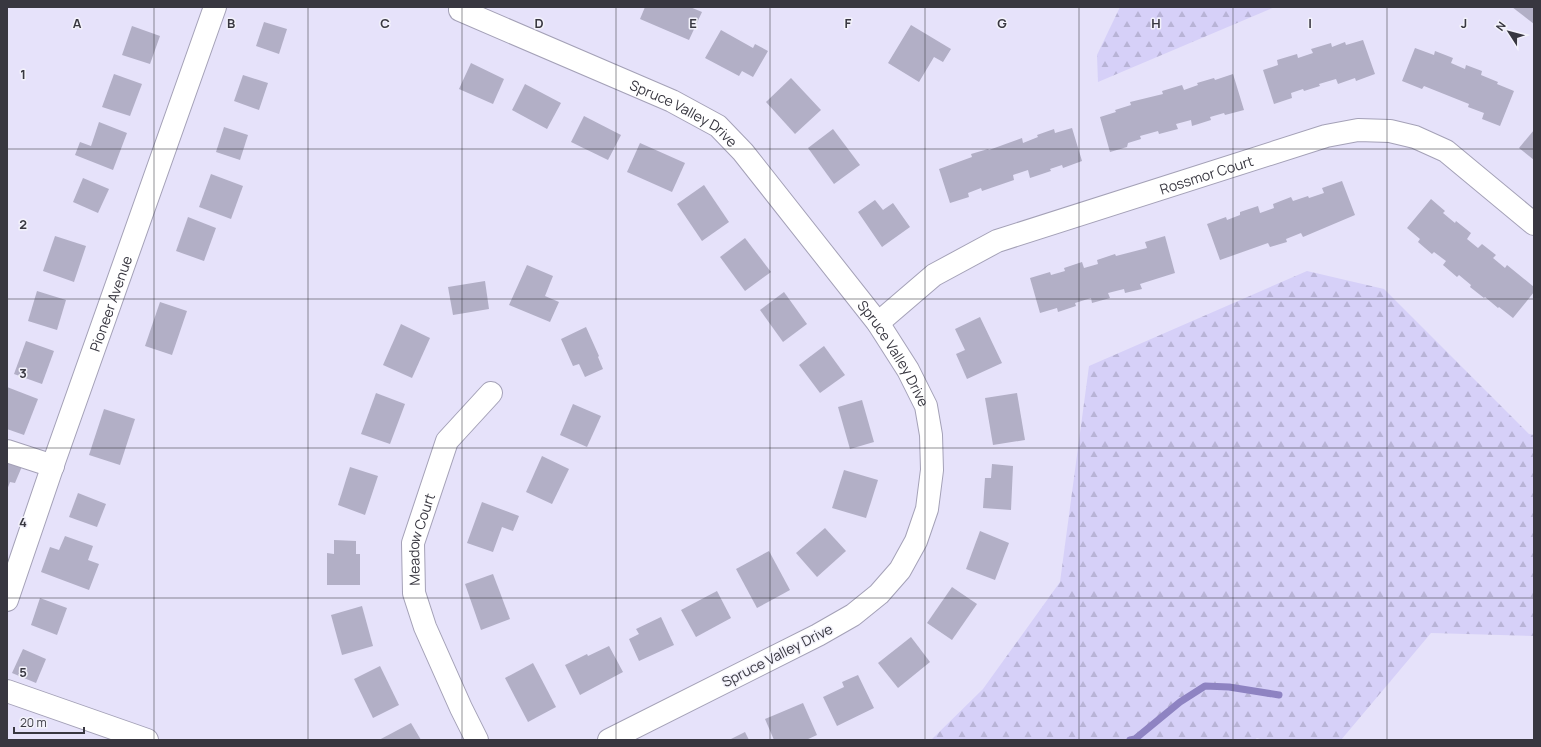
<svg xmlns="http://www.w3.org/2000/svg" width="1541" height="747" font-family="Manrope,sans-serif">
<defs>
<pattern id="forest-firs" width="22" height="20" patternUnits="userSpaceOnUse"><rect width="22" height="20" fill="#d6d0f8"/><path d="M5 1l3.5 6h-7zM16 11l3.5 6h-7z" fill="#b8b3d6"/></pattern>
</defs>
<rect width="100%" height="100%" fill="#e6e2fa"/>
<g fill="url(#forest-firs)">
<polygon points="1120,7 1275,7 1098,82 1097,55"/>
<polygon points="1307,271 1384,289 1529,434 1534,435 1534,636 1431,633 1341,740 1263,740 1257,738 1254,740 931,740 983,689 1060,582 1089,366"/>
</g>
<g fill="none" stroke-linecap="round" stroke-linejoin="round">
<polyline stroke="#8e83c2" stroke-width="7" points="1130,740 1135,739 1180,702 1205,686 1229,687 1279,695"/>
</g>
<g fill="#b2afc6">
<polygon points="645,7 690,7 702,12 689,40 640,19"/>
<polygon points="1512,7 1534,7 1534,24"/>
<polygon points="264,22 287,29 279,54 256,46"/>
<polygon points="911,25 951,49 943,62 934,57 919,82 888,63"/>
<polygon points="132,26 160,36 150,64 122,55"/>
<polygon points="721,30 753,48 755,44 768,51 753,77 742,71 739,76 705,58"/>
<polygon points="1363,40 1375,74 1356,81 1355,78 1338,84 1336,79 1319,84 1320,86 1304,91 1303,89 1291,93 1292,98 1274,104 1263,70 1278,65 1277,60 1297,54 1298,58 1313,53 1311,49 1331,43 1332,47 1345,42 1346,45"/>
<polygon points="1415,48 1434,55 1435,51 1453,58 1451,63 1465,69 1466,65 1482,71 1481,75 1498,82 1497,84 1514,91 1500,126 1482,119 1484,113 1468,107 1469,104 1424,86 1422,89 1402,81"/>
<polygon points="471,63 504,79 493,104 459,89"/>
<polygon points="114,74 142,84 130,116 102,107"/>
<polygon points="1233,74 1244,110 1225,115 1224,113 1210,117 1211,120 1192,126 1191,120 1176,124 1178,129 1159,134 1158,131 1140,136 1141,139 1128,143 1127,147 1110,152 1100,117 1116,112 1115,110 1131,105 1130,102 1163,94 1162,91 1182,85 1184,90 1198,85 1197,83 1214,78 1215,80"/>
<polygon points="243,75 268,83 259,110 234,101"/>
<polygon points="791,78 821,110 795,134 766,102"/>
<polygon points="525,84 561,103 547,129 512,110"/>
<polygon points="584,116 621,135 608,160 571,142"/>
<polygon points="99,122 127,133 113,170 75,155 80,142 91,146"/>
<polygon points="224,127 248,135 240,160 216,152"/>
<polygon points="1072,128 1082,161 1063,168 1062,165 1050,169 1051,171 1030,178 1028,170 1013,175 1014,180 982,191 981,188 968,193 969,197 950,203 939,169 972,157 971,154 988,149 989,150 1022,138 1023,143 1038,137 1037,135 1054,129 1055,133"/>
<polygon points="833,129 860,165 834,184 808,148"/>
<polygon points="1534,130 1534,160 1519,148"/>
<polygon points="640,143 685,163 672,192 627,172"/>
<polygon points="211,174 243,186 231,219 199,207"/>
<polygon points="83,178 109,189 98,213 73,202"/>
<polygon points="1342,181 1355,215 1303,237 1301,233 1286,239 1287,242 1270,247 1268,243 1220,260 1207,224 1226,217 1227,220 1240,215 1240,212 1258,206 1260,213 1274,208 1273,204 1291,197 1293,201 1308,196 1309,198 1324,193 1322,188"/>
<polygon points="704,185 729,222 702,241 677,204"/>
<polygon points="1431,199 1445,211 1443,213 1455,223 1456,221 1471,233 1467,239 1478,248 1482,244 1496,255 1493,258 1505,268 1507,265 1534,287 1534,292 1513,318 1499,307 1498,308 1485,297 1484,298 1470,287 1471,285 1459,275 1457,277 1443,265 1446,261 1434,252 1432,254 1418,242 1420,239 1407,228"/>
<polygon points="875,200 883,210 893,203 910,227 882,247 858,212"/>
<polygon points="188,217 216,228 204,261 176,251"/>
<polygon points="55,236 86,246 74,282 43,271"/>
<polygon points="1165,236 1175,273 1140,284 1142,289 1125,293 1124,289 1108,293 1110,298 1092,303 1091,298 1075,303 1076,306 1058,312 1057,308 1040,313 1030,278 1050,272 1051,275 1065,271 1064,268 1082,262 1084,268 1098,264 1097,260 1115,254 1116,256 1147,248 1145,242"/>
<polygon points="745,238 771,272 745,291 720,257"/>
<polygon points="527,265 553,276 545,296 559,302 550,322 509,305"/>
<polygon points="485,281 489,309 453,315 448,287"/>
<polygon points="37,291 66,300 57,330 28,321"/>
<polygon points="784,292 807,324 783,342 760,310"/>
<polygon points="160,302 187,311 172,355 145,346"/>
<polygon points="980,317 1002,363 967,379 956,354 965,350 955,329"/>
<polygon points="401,324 430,338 412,378 383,365"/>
<polygon points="586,327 599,356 598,357 603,369 585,377 579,364 573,366 561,339"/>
<polygon points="26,341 54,351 42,384 14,374"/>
<polygon points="824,346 845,375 820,393 799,365"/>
<polygon points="7,387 38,399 24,435 7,429"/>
<polygon points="376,393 405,404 390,444 361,434"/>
<polygon points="1017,393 1025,440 993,445 985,398"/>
<polygon points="862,400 874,442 850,449 838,407"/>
<polygon points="573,404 601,416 587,447 560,435"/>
<polygon points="104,409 135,419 120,465 89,455"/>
<polygon points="542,456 569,469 552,504 526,492"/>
<polygon points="7,457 23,464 15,483 10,482 7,490"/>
<polygon points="992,464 1013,466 1011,510 983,508 985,478 991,478"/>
<polygon points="350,467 378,476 365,515 338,505"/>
<polygon points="844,470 878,480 866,518 832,508"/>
<polygon points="78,493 106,504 97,527 69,517"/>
<polygon points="482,502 519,516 513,531 502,527 493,552 467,543"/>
<polygon points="825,528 846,551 817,577 796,553"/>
<polygon points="980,531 1009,543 995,580 966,569"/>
<polygon points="65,536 93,546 88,560 99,564 89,590 41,572 50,547 59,550"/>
<polygon points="334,540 356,541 356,554 360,554 360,585 327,585 327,553 334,554"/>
<polygon points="769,551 790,590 757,608 736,569"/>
<polygon points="493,574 510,619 481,630 465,584"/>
<polygon points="952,587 977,604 952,640 927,623"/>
<polygon points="717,591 731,618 696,637 681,610"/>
<polygon points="40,598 67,608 57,635 31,625"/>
<polygon points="362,606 373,646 342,655 331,615"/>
<polygon points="661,617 674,645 639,661 629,639 639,634 636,629"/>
<polygon points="911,637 930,662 898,688 878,663"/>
<polygon points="609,646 623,672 580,695 565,665 587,654 588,656"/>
<polygon points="23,649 46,659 36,683 12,673"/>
<polygon points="533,663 556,707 528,722 505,678"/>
<polygon points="380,666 399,705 373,718 354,679"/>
<polygon points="858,675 874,708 837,726 823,697 844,687 842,682"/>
<polygon points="803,703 817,735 806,740 774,740 765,719"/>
<polygon points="411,723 421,740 379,740"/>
<polygon points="745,732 749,740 729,740"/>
</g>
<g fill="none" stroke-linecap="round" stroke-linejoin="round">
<g stroke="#a4a1b7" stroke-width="24">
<g id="minor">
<path id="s1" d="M460 10 672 101 718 126 743 152 878 323 908 370 926 406 931 435 932 470 927 509 916 541 900 570 879 594 853 615 818 635 609 740"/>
<path id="s2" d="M878 323 934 275 997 241 1326 136 1358 130 1390 131 1415 137 1446 151 1534 224"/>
<polyline points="7,451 53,466"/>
<path id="s3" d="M7 600 55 459 215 7"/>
<polyline points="7,691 147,740"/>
<path id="s4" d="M477 740 461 708 425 627 414 593 413 543 447 441 491 393"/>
</g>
</g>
<use href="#minor" stroke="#fff" stroke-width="22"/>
</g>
<path fill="none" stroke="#383740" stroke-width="1" stroke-opacity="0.55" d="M154 7V740M308 7V740M462 7V740M616 7V740M770 7V740M925 7V740M1079 7V740M1233 7V740M1387 7V740M7 149H1534M7 299H1534M7 448H1534M7 598H1534"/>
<g text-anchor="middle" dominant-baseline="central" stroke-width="3" stroke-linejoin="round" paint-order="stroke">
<g font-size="14" fill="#383740" stroke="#f3f2fb">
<text stroke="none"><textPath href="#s1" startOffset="247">Spruce Valley Drive</textPath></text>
<text stroke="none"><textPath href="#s2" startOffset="365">Rossmor Court</textPath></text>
<text stroke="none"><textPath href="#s3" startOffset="314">Pioneer Avenue</textPath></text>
<text stroke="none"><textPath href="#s1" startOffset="571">Spruce Valley Drive</textPath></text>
<text stroke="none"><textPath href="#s4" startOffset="215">Meadow Court</textPath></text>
<text transform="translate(777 655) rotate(-27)">Spruce Valley Drive</text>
</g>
</g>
<g font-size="13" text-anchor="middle" font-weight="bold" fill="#383740" stroke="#f3f2fb" stroke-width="3" stroke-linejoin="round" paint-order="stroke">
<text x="77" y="28">A</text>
<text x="231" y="28">B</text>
<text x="385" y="28">C</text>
<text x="539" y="28">D</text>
<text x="693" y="28">E</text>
<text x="848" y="28">F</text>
<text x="1002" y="28">G</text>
<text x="1156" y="28">H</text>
<text x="1310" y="28">I</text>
<text x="1464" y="28">J</text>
<text x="23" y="79">1</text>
<text x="23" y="229">2</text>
<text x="23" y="378">3</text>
<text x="23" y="527">4</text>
<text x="23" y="677">5</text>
</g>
<rect width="1541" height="747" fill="none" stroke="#383740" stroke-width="16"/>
<g transform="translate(1509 32) rotate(306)" stroke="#f3f2fb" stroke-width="3" paint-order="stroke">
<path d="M0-3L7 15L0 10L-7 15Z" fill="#383740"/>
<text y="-6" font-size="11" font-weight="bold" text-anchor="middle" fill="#383740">N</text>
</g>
<path d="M14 727v6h70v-6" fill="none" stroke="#383740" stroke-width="2"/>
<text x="20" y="727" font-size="12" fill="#383740" stroke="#f3f2fb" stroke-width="3" paint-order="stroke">20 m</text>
</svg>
